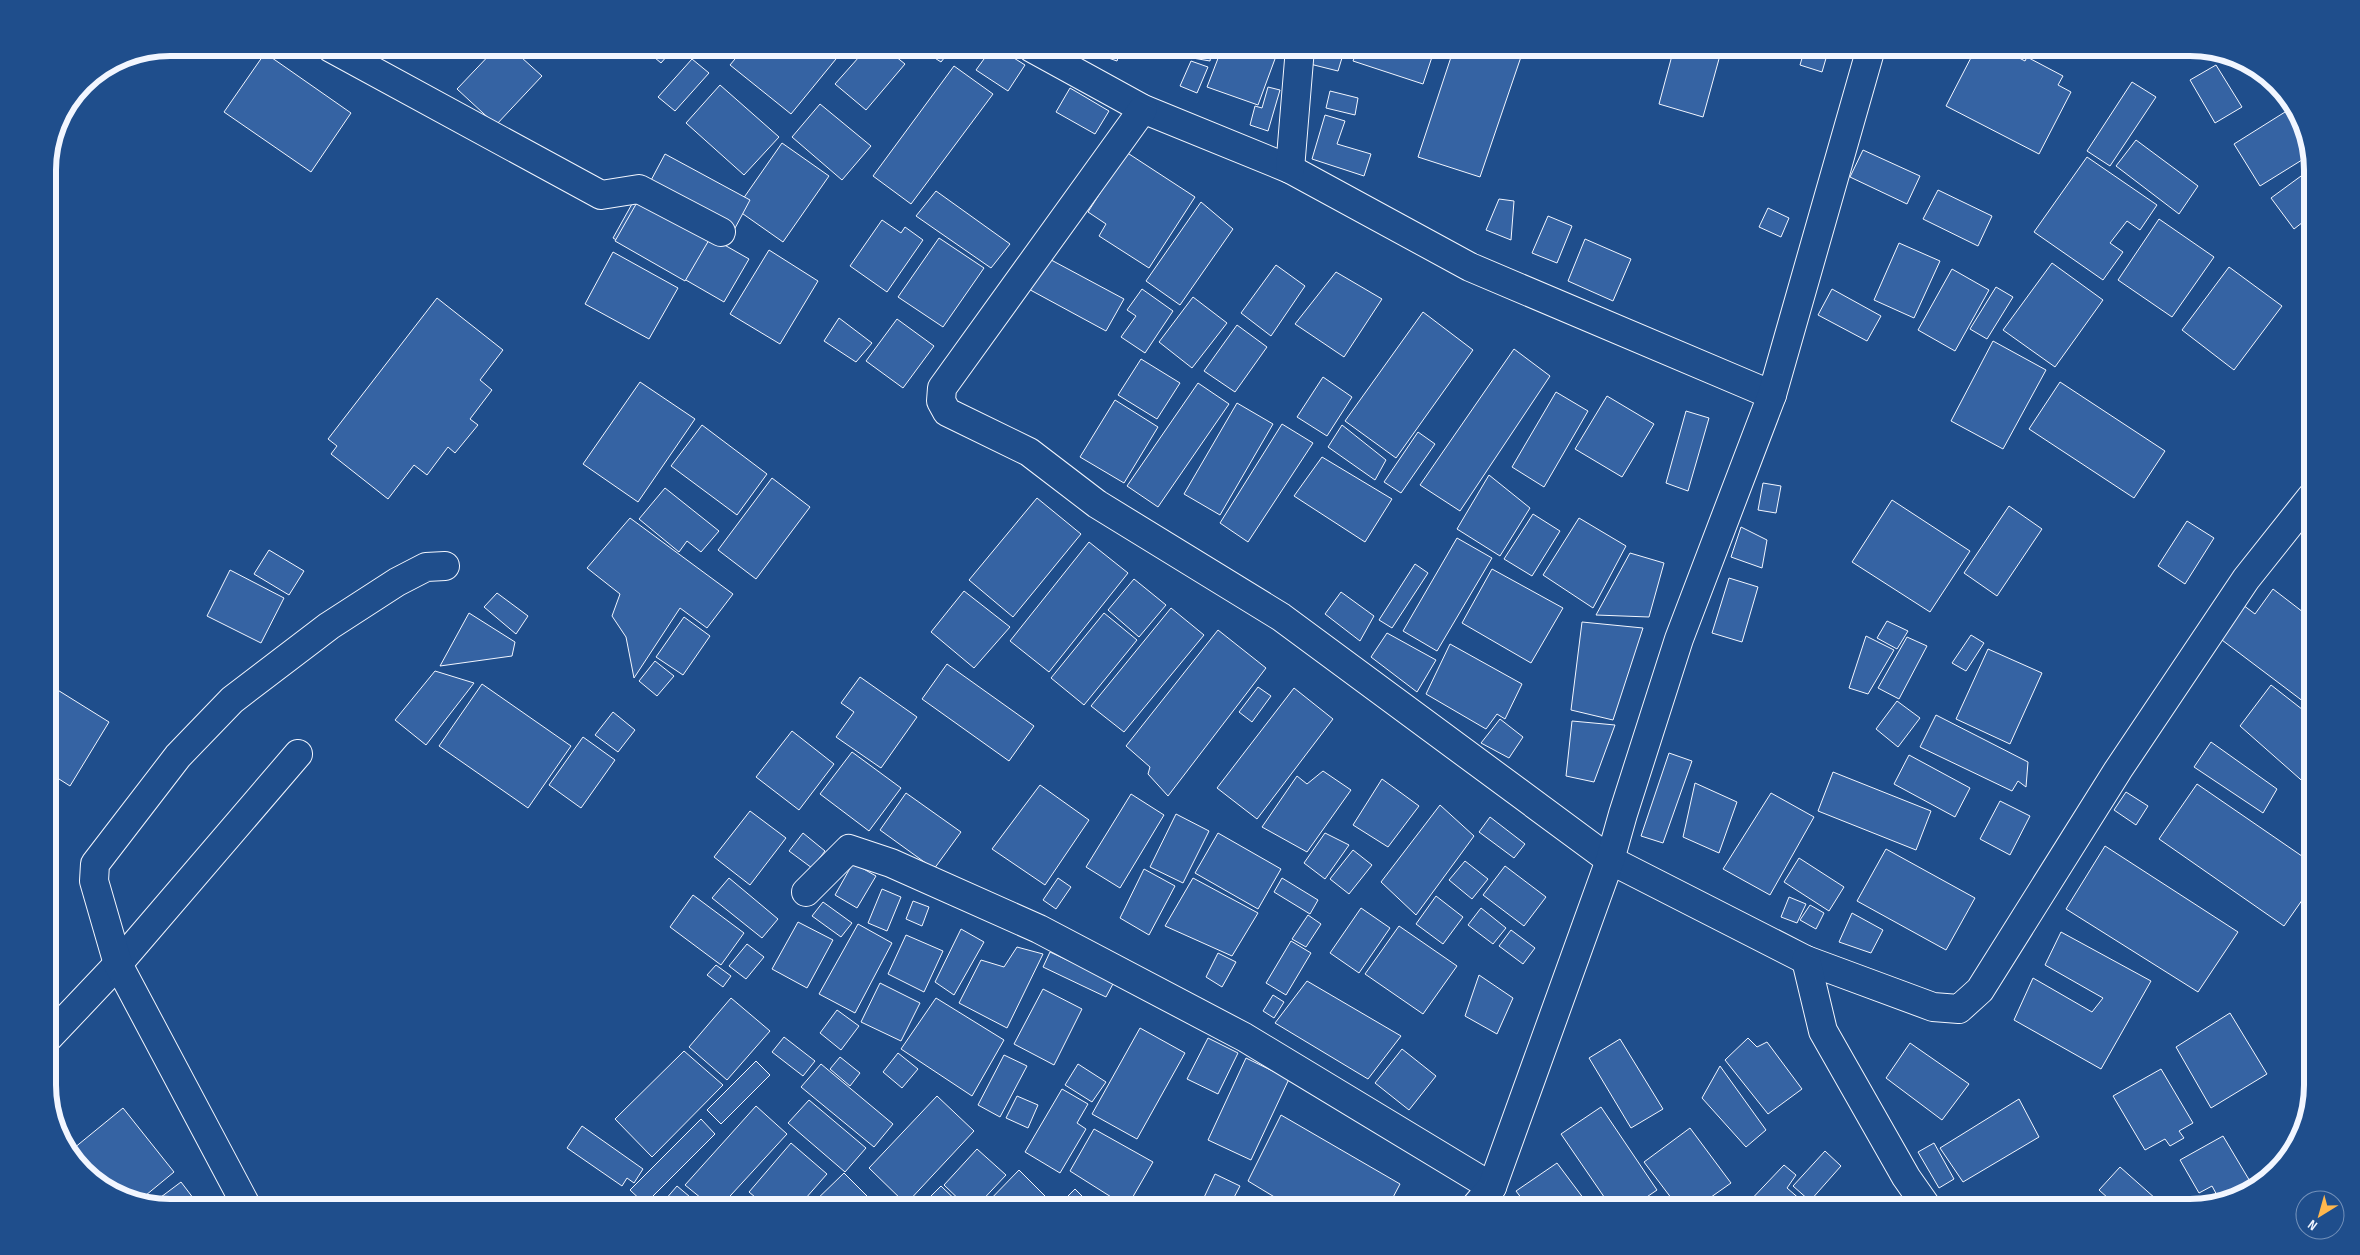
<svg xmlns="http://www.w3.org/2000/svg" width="2360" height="1255" font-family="'Sofia Sans Condensed',sans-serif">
<rect width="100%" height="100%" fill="#1f4e8c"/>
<g fill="#3563a3" stroke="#f2f6ff">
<polygon points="496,48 511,48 542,76 496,125 457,89"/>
<polygon points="652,48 674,48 661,63 648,52"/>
<polygon points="744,48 845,48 791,114 730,65"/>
<polygon points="867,48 885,48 905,64 866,110 835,84"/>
<polygon points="919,48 952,48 941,62"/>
<polygon points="992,48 998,48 1025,65 1008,91 976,70"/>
<polygon points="1103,48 1121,48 1117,61 1100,55"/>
<polygon points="1183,48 1212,48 1210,61 1181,56"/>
<polygon points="1222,48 1279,48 1258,105 1207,87"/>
<polygon points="1306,48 1345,48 1338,71 1302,62"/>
<polygon points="1358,48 1435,48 1423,84 1353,61"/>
<polygon points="1454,48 1524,48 1480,177 1418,157"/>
<polygon points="1674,48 1722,48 1703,117 1659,104"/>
<polygon points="1805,48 1829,48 1822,72 1800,65"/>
<polygon points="1976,48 1989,55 1992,48 2000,48 2025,61 2027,57 2063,76 2058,85 2071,92 2039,154 1946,106"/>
<polygon points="265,53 351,113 311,172 224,112"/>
<polygon points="692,59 709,73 675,111 658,97"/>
<polygon points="1191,61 1208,67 1197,93 1180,86"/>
<polygon points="2216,65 2242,107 2215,123 2190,80"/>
<polygon points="954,66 993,94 911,204 873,176"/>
<polygon points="2132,82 2156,97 2110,166 2087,151"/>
<polygon points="720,85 779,137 744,175 686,123"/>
<polygon points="1268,87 1280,90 1268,131 1250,125 1255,106 1262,108"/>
<polygon points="1070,88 1109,111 1095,134 1056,112"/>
<polygon points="1330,91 1358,98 1355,115 1326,108"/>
<polygon points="820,104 871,146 842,180 792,137"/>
<polygon points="2293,107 2310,155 2260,186 2234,144"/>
<polygon points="1325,115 1345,121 1337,144 1371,154 1364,176 1312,159"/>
<polygon points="2136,140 2198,186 2179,214 2116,166"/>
<polygon points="782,143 829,176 783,242 736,209"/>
<polygon points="1863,150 1920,176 1907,204 1850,177"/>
<polygon points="1126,152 1195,197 1149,268 1099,236 1106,224 1088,212"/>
<polygon points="665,154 750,200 734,230 649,184"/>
<polygon points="2087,157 2157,205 2140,230 2127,221 2110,243 2123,252 2103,280 2034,232"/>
<polygon points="2312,168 2312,215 2294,229 2271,198"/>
<polygon points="1938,190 1992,216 1978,246 1923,219"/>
<polygon points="936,191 1010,244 991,268 916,216"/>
<polygon points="637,195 749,259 724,302 613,238"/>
<polygon points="639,199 709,240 685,281 615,241"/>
<polygon points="1499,199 1514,201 1511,240 1486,230"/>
<polygon points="1201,202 1233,229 1180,305 1146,281"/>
<polygon points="1768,208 1789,218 1781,237 1759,227"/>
<polygon points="1548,216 1572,226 1557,263 1532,253"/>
<polygon points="2159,219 2214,257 2172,317 2118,280"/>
<polygon points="882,220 901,233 905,227 923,240 887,292 850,266"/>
<polygon points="939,238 984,268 943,327 898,297"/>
<polygon points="1585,239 1631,259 1613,301 1568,281"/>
<polygon points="1899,243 1940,261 1914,318 1874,300"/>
<polygon points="769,250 818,281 780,344 730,314"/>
<polygon points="613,252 678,288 649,339 585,304"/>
<polygon points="1040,254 1124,299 1106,331 1023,286"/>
<polygon points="2052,263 2103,300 2055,367 2003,330"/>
<polygon points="1276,265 1305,286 1271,336 1241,313"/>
<polygon points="2229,267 2282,306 2234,370 2182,330"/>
<polygon points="1952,269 1989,290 1955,351 1918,330"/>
<polygon points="1336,272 1382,299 1344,357 1295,324"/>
<polygon points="1996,287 2013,297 1987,339 1970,329"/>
<polygon points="1142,289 1173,311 1145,353 1121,337 1136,316 1127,310"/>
<polygon points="1832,289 1881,316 1867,341 1818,315"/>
<polygon points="1193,297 1227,323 1192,368 1159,342"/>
<polygon points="437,298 503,350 480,380 492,390 470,419 478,425 455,453 448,447 427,475 414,465 388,499 331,454 337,446 328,439"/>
<polygon points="1423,312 1473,350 1396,458 1345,421"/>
<polygon points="839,318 872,343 856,362 824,341"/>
<polygon points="897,319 934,346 903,388 866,361"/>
<polygon points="1237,325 1267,347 1235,392 1204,371"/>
<polygon points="1993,341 2046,370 2003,449 1951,421"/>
<polygon points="1514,349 1550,376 1460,511 1420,485"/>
<polygon points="1141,359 1180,383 1157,419 1118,395"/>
<polygon points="1323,377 1352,397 1327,436 1297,417"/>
<polygon points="640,382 695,419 638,502 583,464"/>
<polygon points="2060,382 2165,451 2134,498 2029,429"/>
<polygon points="1198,383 1229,404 1158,507 1127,486"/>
<polygon points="1556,392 1588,411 1544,487 1512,467"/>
<polygon points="1607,396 1654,424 1622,477 1575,449"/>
<polygon points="1115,400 1158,427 1124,483 1080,457"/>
<polygon points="1237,403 1273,424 1220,515 1184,494"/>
<polygon points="1686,411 1709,418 1688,491 1666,483"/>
<polygon points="1282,424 1313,443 1248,542 1220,523"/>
<polygon points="702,425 767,474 737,515 671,466"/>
<polygon points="1342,425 1386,460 1375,480 1328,447"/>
<polygon points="1418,432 1435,444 1401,493 1384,482"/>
<polygon points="1322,457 1392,499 1365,542 1294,496"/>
<polygon points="1489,475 1530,508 1500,556 1457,529"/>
<polygon points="772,478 810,507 756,579 718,550"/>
<polygon points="1763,483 1781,486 1776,513 1758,510"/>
<polygon points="665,488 719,531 701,552 687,541 679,552 639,519"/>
<polygon points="1037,498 1081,534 1013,617 969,580"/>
<polygon points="1892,500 1970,551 1930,612 1852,562"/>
<polygon points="2009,506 2042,529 1997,596 1964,573"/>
<polygon points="1533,514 1560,531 1532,576 1504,559"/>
<polygon points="630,518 733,594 707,628 680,608 634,678 626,637 612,616 620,594 587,568"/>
<polygon points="1579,518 1626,546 1593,608 1543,575"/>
<polygon points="2187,521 2214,538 2185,584 2158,566"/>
<polygon points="1741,527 1767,540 1762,568 1731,557"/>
<polygon points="1457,538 1492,558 1437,651 1403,631"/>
<polygon points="1089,542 1128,573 1049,672 1010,641"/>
<polygon points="269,550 304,571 289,595 254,574"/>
<polygon points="1630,553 1664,563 1649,617 1596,615"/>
<polygon points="1415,564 1428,573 1392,628 1379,620"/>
<polygon points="1492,569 1563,608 1531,663 1462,623"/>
<polygon points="230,570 284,598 261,643 207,616"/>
<polygon points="1729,578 1758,587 1742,642 1712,633"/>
<polygon points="1134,579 1166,605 1139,637 1108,610"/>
<polygon points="2273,589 2312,619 2312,708 2210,631 2235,599 2255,614"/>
<polygon points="964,591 1010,627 974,668 931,632"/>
<polygon points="1341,592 1374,616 1360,641 1325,614"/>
<polygon points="497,593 528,616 516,634 484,607"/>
<polygon points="1171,608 1204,635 1124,732 1091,706"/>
<polygon points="469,613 515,642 512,656 440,666"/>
<polygon points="1104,613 1137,640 1084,705 1051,678"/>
<polygon points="684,617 710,636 683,675 656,657"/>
<polygon points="1887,621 1908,631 1897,649 1877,638"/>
<polygon points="1582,622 1643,628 1613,720 1571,710"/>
<polygon points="1218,630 1266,668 1168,796 1148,774 1150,767 1126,746"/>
<polygon points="1387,633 1436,660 1417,692 1371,657"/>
<polygon points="1971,635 1984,643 1966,671 1952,663"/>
<polygon points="1866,636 1894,650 1868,694 1849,688"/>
<polygon points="1907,637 1927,646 1899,699 1878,688"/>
<polygon points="1450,644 1522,684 1505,719 1497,714 1486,729 1426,694"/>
<polygon points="1988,649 2042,673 2010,744 1956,719"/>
<polygon points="655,661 674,676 657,696 639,681"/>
<polygon points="947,664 1034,726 1009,761 922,699"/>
<polygon points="435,671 474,683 426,745 395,720"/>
<polygon points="860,677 917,717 881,768 836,737 854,712 841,703"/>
<polygon points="48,684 109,722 70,786 48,772"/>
<polygon points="482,684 571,746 528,808 439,746"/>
<polygon points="2271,685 2312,717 2312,781 2308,786 2240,726"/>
<polygon points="1258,687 1271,696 1252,722 1239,712"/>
<polygon points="1294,688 1333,719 1257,819 1217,788"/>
<polygon points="1897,701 1920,718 1898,747 1876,729"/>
<polygon points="613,712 635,730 618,752 595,735"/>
<polygon points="1936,715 2028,762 2026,787 2018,781 2012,791 1920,747"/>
<polygon points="1500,719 1523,737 1509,758 1481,743"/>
<polygon points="1572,721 1615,725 1594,782 1566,776"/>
<polygon points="792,731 834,764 799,810 756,777"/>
<polygon points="583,737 615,760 581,808 549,785"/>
<polygon points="2211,742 2277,789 2263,813 2194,767"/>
<polygon points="852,752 901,788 869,831 820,794"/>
<polygon points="1669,753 1692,761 1663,843 1641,836"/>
<polygon points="1909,755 1970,788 1955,817 1894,784"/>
<polygon points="1323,771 1351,790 1307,852 1262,827 1297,776 1307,784"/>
<polygon points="1833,772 1931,811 1916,850 1818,811"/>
<polygon points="1382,779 1419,806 1388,847 1353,825"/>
<polygon points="1695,783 1737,802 1719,853 1683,837"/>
<polygon points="2197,784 2312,863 2312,886 2284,926 2159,839"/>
<polygon points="1040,785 1089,820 1045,885 992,849"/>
<polygon points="2126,792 2148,806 2136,825 2114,810"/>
<polygon points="906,793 961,832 934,869 880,830"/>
<polygon points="1771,793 1814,817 1770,895 1723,869"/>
<polygon points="1131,794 1164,815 1120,888 1086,867"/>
<polygon points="2000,801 2030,816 2010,855 1980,839"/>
<polygon points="1440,805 1474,836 1416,915 1381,882"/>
<polygon points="750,811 786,838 750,885 714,857"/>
<polygon points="1176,814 1209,831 1183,883 1150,867"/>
<polygon points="1490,817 1525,844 1514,858 1479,832"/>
<polygon points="803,833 825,851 812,868 789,851"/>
<polygon points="1218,833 1281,869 1258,909 1195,873"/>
<polygon points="1325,833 1349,845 1325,879 1304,863"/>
<polygon points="2105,846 2238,932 2198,992 2066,909"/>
<polygon points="1886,849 1975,898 1946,950 1857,901"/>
<polygon points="1353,850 1372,865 1349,894 1330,879"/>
<polygon points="1799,858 1844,887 1829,911 1784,882"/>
<polygon points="1465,861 1488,879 1472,899 1449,880"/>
<polygon points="853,863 876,876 857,908 835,895"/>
<polygon points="1505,866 1546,897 1524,926 1483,895"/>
<polygon points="1144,869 1175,886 1149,935 1120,918"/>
<polygon points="729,878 778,919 762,938 712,898"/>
<polygon points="1058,878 1071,887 1056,909 1043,900"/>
<polygon points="1193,878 1258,913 1232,956 1165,926"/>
<polygon points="1282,878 1318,900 1310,914 1274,892"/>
<polygon points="882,889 901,897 887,931 868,923"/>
<polygon points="693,895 744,933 721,965 670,927"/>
<polygon points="1436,896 1463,917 1443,944 1416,924"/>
<polygon points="1789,897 1806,904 1797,923 1781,917"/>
<polygon points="913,901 929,907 922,926 906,919"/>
<polygon points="823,902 852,923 841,937 812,916"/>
<polygon points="1810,905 1824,913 1816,929 1800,920"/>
<polygon points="1361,908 1390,928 1359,973 1330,953"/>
<polygon points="1481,908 1506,928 1493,944 1468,925"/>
<polygon points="1852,913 1883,930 1871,953 1839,942"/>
<polygon points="1308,915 1321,924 1306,947 1292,939"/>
<polygon points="798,922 833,940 807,988 772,969"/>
<polygon points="858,924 892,943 855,1013 819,994"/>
<polygon points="1399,926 1457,966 1423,1014 1365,974"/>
<polygon points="961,929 984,942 954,995 935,982"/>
<polygon points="1511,930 1535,948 1523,964 1499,946"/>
<polygon points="2061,932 2151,981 2101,1069 2014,1020 2033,978 2092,1012 2103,998 2045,965"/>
<polygon points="906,935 943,951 924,992 888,974"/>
<polygon points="1291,941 1311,953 1286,995 1266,983"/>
<polygon points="747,944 764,957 746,979 729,966"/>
<polygon points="1017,947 1043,954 1007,1028 959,1003 981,960 1004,967"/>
<polygon points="1050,952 1114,982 1106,997 1043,967"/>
<polygon points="1218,953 1236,962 1222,987 1206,977"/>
<polygon points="716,965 731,976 723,987 707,975"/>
<polygon points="1479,975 1513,998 1497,1034 1465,1016"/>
<polygon points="1307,981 1401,1036 1368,1079 1275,1023"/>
<polygon points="880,983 920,1003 901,1041 861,1022"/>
<polygon points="1043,989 1082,1009 1054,1065 1014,1044"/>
<polygon points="1273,995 1284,1002 1274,1018 1263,1011"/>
<polygon points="731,998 770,1031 727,1080 689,1047"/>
<polygon points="936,998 1004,1040 972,1096 901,1049"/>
<polygon points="837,1010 859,1026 841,1050 820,1033"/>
<polygon points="2230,1013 2267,1074 2211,1108 2176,1047"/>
<polygon points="1140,1028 1185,1053 1137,1139 1092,1114"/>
<polygon points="784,1037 815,1061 803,1076 772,1052"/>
<polygon points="1208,1038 1238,1053 1218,1094 1187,1079"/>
<polygon points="1748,1038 1757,1047 1767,1042 1802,1089 1768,1114 1725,1060"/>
<polygon points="1620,1039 1663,1109 1631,1128 1589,1058"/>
<polygon points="1910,1043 1969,1084 1942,1120 1886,1078"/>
<polygon points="1402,1049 1436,1076 1409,1110 1375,1083"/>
<polygon points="684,1051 723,1085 652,1157 615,1119"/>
<polygon points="898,1053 918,1069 902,1088 883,1072"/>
<polygon points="1004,1055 1027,1066 1000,1117 978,1105"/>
<polygon points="840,1057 860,1073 850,1086 830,1069"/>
<polygon points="1246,1058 1289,1079 1251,1160 1208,1140"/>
<polygon points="756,1061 770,1075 721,1124 707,1110"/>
<polygon points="821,1064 893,1124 874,1147 801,1087"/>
<polygon points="1078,1064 1106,1082 1092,1102 1065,1085"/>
<polygon points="1720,1066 1766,1130 1746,1147 1702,1098"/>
<polygon points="2161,1069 2193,1123 2179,1131 2184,1138 2170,1146 2165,1139 2145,1150 2113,1096"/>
<polygon points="1062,1089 1088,1104 1077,1123 1086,1129 1060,1173 1025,1152"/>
<polygon points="937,1096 974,1131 906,1204 869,1168"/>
<polygon points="1017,1096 1038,1105 1028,1128 1006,1118"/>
<polygon points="2019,1099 2039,1137 1963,1182 1940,1148"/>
<polygon points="809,1100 866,1148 845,1172 788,1123"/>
<polygon points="756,1106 787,1134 720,1207 712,1207 685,1185"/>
<polygon points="1601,1107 1657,1190 1632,1207 1611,1207 1561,1134"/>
<polygon points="123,1108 174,1172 140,1200 116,1195 68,1153"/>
<polygon points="1281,1115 1400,1184 1388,1207 1313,1207 1306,1203 1302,1207 1291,1207 1248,1181"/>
<polygon points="701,1119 715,1134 645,1204 630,1190"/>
<polygon points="582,1126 643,1169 634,1183 627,1178 622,1186 567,1148"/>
<polygon points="1690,1128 1731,1183 1697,1207 1678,1207 1644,1162"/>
<polygon points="1094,1129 1153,1162 1127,1207 1070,1171"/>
<polygon points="2223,1136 2254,1188 2219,1199 2212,1186 2199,1193 2180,1160"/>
<polygon points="791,1143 827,1174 798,1207 767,1207 749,1192"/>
<polygon points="1934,1143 1954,1179 1939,1188 1918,1152"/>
<polygon points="977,1149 1006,1175 976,1207 967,1207 944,1185"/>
<polygon points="1825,1151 1841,1166 1810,1201 1793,1186"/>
<polygon points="1557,1163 1590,1207 1528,1207 1516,1191"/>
<polygon points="1784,1165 1796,1175 1787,1188 1802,1201 1797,1207 1745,1206"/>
<polygon points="2120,1167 2165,1207 2118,1207 2099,1190"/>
<polygon points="1019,1170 1049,1200 1042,1207 983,1207"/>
<polygon points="844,1173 872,1201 865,1207 809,1207"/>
<polygon points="1215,1174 1240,1186 1229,1207 1200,1206"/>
<polygon points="181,1182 200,1207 170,1208 153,1203"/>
<polygon points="677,1186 702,1207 659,1207"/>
<polygon points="941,1186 963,1207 920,1207"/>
<polygon points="1075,1189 1093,1207 1057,1207"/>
<polygon points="625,1199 638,1207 617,1207"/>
</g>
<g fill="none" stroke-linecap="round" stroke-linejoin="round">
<g stroke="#f2f6ff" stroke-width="30">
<g id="minor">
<polyline points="331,48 601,195 639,189 721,232"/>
<polyline points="1032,48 1143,109 1290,169 1470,267 1772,395"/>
<polyline points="1143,109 942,388 941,401 947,412 1029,452 1097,504 1281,617 1610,860 1806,960 1933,1007 1959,1009 1980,990 2118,770 2246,579 2312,496"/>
<polyline points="1290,169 1300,48"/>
<polyline points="806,892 849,849 891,863 1039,929 1244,1037 1492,1187"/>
<polyline points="1806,960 1823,1031 1906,1177 1927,1207"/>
<polyline points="48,1038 118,964 298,754"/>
<polyline points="247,1207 118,964 94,881 95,864 178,756 232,700 329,626 397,582 426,567 445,566"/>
<polyline points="1475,1207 1492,1187 1610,860 1623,814 1679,639 1772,395 1871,48"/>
</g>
</g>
<use href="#minor" stroke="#1f4e8c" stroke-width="28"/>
</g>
<path d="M0 0H2360V1255H0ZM170 56H2190A114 114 0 0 1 2304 170V1085A114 114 0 0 1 2190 1199H170A114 114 0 0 1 56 1085V170A114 114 0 0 1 170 56Z" fill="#1f4e8c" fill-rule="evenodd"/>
<path fill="none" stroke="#f2f6ff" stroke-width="6" d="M170 56H2190A114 114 0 0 1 2304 170V1085A114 114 0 0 1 2190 1199H170A114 114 0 0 1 56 1085V170A114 114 0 0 1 170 56Z"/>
<g transform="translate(2320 1215) rotate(217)"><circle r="24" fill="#1f4e8c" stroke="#7391ba"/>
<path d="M0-4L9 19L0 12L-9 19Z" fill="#ffb74d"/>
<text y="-8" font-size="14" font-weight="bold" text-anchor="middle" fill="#f2f6ff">N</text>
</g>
</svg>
